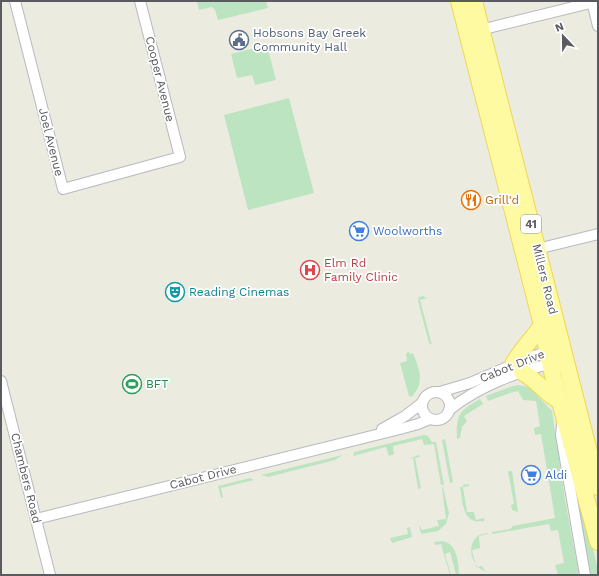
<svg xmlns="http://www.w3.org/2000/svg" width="599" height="576" font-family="'Work Sans',sans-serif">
<rect width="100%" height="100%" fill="#ecebe0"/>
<g fill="#bce4c0">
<polygon points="197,1 266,1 268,8 218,20 215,10 212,7 199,10"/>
<polygon points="267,45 276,80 255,85 252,75 237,78 231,54"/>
<polygon points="289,98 314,193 248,210 224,115"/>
<polygon points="423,296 427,298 420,300 432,345 429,343 418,301 419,297"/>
<path d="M409 352 410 354 413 353C417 363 422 375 419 385 418 389 414 393 412 397L409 396 400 363 407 361 406 353Z"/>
<polygon points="518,385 528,387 532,390 552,411 565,499 579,575 558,575 555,565 564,563 558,530 551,531 549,524 492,534 492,532 510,529 513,526 555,518 541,434 535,435 534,428 540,426 536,401 523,400 518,391 510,393 488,401 486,396 510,387"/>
<path d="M480 399 483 404 464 416 467 421 462 427 460 438 457 439C456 414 459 411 480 399Z"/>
<polygon points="424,435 428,436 432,442 436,442 444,485 441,485 434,444 424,445 422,439 393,446 394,454 389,456 386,447 353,456 354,452"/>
<polygon points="445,439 453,482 450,483 442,440"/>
<polygon points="343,455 335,460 268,477 261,475"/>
<polygon points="419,455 420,457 415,458 421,488 418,489 413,458 408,459"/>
<polygon points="508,471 512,471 518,512 512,510 511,505 514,504"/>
<polygon points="571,472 573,472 598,569 598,575 591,575"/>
<polygon points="250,478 254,480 221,488 223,497 221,498 218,486"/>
<path d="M469 484V486L463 487 467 512H474L476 520 484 518V521C462 525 463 503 460 487H463V485Z"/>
<polygon points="443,487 449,513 446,524 438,531 421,534 419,525 422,530 439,526 437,520 446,519 442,488"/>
<polygon points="410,527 412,537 392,543 390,538 408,534 407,528"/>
<path d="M487 533 488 534 479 536 480 548 472 550 476 567 482 566 485 571H484C471 566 466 544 478 536 481 534 484 534 487 533Z"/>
<path d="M443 541C457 544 459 563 459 575H456L450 552 445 554 451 575H450L441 544 435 545 434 542Z"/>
</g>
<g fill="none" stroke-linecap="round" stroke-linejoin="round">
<g stroke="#b8b9bf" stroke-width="12">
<g id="street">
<polyline points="15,1 63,189 180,157 140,1"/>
<polyline points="592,1 598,26"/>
<polyline points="476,31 598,1"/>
<polyline points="537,249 598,234"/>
<polyline points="1,381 50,575"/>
<circle cx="436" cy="406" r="14"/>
<polyline points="440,392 470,383 531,357 552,350"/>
<path d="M449 410C480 385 518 372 556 362"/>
<polyline points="562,425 561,435 585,575"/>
<polyline points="382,429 405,416 422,403"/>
<polyline points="36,519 400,429 418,424 430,419"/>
</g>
</g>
<g stroke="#f0d655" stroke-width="18">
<g id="primary">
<polyline points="459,1 542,325 553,376 598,542"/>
<polyline points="474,1 598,487"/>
<path d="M513 364C521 350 533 338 542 325"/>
<path d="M522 372C537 380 545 394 560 401"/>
</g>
</g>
<use href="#street" stroke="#fff" stroke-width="10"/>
<use href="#primary" stroke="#fefaa2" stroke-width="16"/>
</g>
<defs>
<g id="civic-ring" transform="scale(1)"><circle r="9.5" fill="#fff" stroke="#5c6f8a" stroke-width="1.5"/><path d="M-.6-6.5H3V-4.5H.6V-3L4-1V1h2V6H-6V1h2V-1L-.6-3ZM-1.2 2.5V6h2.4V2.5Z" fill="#5c6f8a"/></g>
<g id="restaurant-ring" transform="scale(1)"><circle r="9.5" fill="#fff" stroke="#e8710a" stroke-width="1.5"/><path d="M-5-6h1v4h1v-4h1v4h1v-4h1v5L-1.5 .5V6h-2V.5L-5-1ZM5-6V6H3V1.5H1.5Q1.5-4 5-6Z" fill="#e8710a"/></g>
<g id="supermarket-ring" transform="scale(1)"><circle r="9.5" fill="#fff" stroke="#3f7fe0" stroke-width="1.5"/><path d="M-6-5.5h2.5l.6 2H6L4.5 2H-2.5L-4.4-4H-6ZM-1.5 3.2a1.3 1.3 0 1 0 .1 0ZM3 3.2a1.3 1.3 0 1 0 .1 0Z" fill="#3f7fe0"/></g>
<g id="hospital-ring" transform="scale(1)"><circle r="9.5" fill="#fff" stroke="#e0444e" stroke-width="1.5"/><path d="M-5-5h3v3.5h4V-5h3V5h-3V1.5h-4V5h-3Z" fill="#e0444e"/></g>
<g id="theatre-ring" transform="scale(1)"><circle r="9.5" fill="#fff" stroke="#0f9aa8" stroke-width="1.5"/><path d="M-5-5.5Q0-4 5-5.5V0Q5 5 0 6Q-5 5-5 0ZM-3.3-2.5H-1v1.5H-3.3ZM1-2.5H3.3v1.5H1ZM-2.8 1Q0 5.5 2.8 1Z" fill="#0f9aa8"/></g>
<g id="stadium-ring" transform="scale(1)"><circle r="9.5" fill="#fff" stroke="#2e9e5b" stroke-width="1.5"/><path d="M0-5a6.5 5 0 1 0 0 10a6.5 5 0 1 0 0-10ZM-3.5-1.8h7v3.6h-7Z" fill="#2e9e5b"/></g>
</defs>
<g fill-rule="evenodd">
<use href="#civic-ring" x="239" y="40"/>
<use href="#restaurant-ring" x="471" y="200"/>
<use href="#supermarket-ring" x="359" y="231"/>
<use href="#hospital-ring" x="310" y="270"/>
<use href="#theatre-ring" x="175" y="292"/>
<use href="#stadium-ring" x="132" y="384"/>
<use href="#supermarket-ring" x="531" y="475"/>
</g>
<g text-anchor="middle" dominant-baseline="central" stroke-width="3.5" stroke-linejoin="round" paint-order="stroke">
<rect fill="#fff" stroke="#8b8c90" stroke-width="1" x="521" y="215" width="20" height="18" rx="3"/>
<g font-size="11" font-weight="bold" fill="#595b61">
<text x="531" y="224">41</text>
</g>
<g font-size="12" fill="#4e5e75" stroke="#fff" text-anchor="start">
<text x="253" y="33">Hobsons Bay Greek<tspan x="253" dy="14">Community Hall</tspan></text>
</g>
<g font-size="12" fill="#595b61" stroke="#fff">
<text transform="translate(160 79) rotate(76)">Cooper Avenue</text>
<text transform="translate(51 142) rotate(76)">Joel Avenue</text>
<text transform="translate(545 279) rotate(76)">Millers Road</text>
<text transform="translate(512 366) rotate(-22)">Cabot Drive</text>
<text transform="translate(203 477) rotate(-14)">Cabot Drive</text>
<text transform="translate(26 478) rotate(76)">Chambers Road</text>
</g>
<g font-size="12" fill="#c56008" stroke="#fff" text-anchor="start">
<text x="485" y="200">Grill'd</text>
</g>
<g font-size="12" fill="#366cbe" stroke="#fff" text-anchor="start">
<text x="373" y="231">Woolworths</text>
<text x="545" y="475">Aldi</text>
</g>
<g font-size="12" fill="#be3a42" stroke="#fff" text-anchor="start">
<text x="324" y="263">Elm Rd<tspan x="324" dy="14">Family Clinic</tspan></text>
</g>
<g font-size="12" fill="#0d838f" stroke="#fff" text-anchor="start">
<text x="189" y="292">Reading Cinemas</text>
</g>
<g font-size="12" fill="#27864d" stroke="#fff" text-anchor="start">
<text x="146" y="384">BFT</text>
</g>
</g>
<rect width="599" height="576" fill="none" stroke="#595b61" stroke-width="4"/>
<g transform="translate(563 36) rotate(338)" stroke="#ffffff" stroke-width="3" paint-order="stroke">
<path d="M0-3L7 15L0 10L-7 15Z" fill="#595b61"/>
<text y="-6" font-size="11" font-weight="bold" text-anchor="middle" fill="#595b61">N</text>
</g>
</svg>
